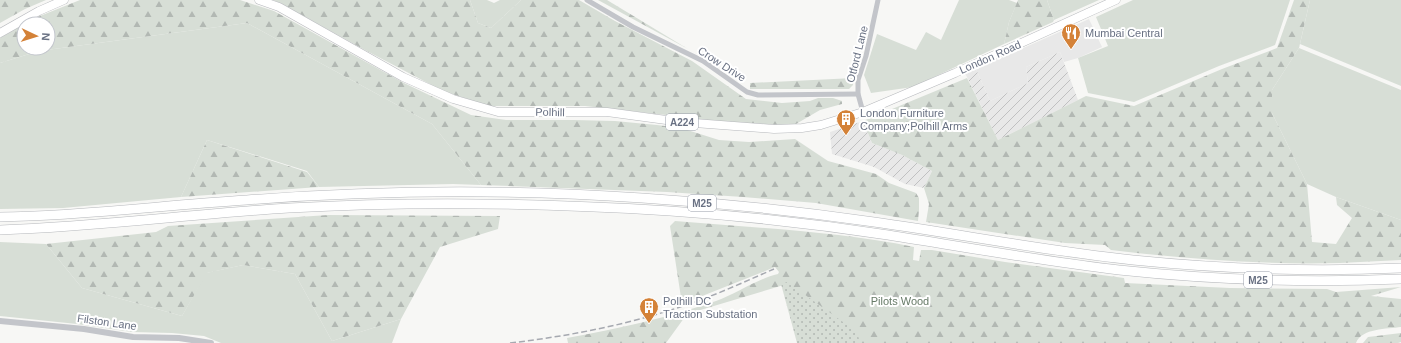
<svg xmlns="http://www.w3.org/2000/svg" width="1401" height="343" font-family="Arial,sans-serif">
<defs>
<pattern id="industrial-furrows" width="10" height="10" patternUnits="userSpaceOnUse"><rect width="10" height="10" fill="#e8e8e8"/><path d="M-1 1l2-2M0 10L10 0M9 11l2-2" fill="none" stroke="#c0c0c1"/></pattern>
<pattern id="forest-firs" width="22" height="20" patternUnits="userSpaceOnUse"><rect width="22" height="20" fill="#d7ded6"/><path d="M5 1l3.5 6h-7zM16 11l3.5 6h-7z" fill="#b2b8b3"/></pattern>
<pattern id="park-dots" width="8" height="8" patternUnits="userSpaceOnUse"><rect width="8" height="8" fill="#d7ded6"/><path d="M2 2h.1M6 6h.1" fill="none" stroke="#b2b8b3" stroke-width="1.8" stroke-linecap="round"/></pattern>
</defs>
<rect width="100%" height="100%" fill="#f7f7f5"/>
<polygon fill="#e8e8e8" points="1089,19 1102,47 1078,58 1064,62 1060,52 1026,67 1028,83 990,101 976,69"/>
<g fill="url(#industrial-furrows)">
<polygon points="1060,52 1078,100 998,140 965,73 976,69 990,101 1028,83 1026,67"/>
<polygon points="863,121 872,143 902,155 932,171 924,188 905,184 874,167 832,154 830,132"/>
</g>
<g fill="#d7ded6">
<polygon points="470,0 487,0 494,3 500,0 521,0 491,28 478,23"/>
<polygon points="959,0 1009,0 1017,3 1009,22 1004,44 913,87 871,93 864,75 877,34 916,50 926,32 941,40"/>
<polygon points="1047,0 1099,0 1054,20"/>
<polygon points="1133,0 1290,0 1275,45 1219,66 1134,102 1088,93 1078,58 1108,46 1096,17"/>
<polygon points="1310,0 1401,0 1401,86 1300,44"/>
<polygon points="247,23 432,124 481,185 453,184 319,187 307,171 207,140 181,197 63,208 0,209 0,63 39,51"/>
<polygon points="1299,48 1401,90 1401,220 1336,197 1307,184 1272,113 1272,90"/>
<polygon points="0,242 46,244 82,288 182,316 206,273 243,265 295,274 332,341 401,319 392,343 221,343 204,336 172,333 132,332 77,324 0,316"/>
</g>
<g fill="url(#forest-firs)">
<polygon points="0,0 46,0 25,9 0,23"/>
<polygon points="80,0 240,0 274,11 404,83 471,115 506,120 574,120 615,121 657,125 681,128 719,140 749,142 795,139 828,161 876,174 889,183 916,193 919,198 919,210 918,221 816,203 743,197 667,192 481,185 432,124 247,23 39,51 0,63 0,38 24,24 24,48 48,48 48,24 25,24 35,18"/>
<polygon points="273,0 470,0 478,23 491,28 521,0 579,0 615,21 692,61 746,99 782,103 810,101 818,98 833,98 842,101 842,104 820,110 796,124 781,125 698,120 675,116 585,106 489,106 443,91 363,49 282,4"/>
<polygon points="598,0 607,0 688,49"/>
<polygon points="1018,0 1047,0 1054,20 1053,22 1004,44 1009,22"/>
<path d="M1294 0H1310L1299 48 1272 90V113L1307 184 1312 242 1336 244 1352 218 1337 205 1336 197 1401 220V260C1381 261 1360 262 1340 263 1263 265 1187 259 1111 250L1105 245 1065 243 926 222 929 204 924 188 932 171 902 155 872 143 863 121 967 78 998 140 1086 96 1134 106 1222 69 1277 48Z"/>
<polygon points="854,78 853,85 849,89 750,89 750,83"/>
<polygon points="207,140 307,172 319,187 181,197"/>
<polygon points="328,215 500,216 498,229 440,247 401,319 332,341 295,274 243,265 207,273 182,316 82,288 46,244 156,232 168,226"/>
<path d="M675 221C754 228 836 231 914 247L913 260 919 261 921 250H932L1005 262 1124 278 1125 283 1230 288 1327 289 1336 292 1401 287 1371 296 1401 299V327C1387 329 1362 328 1356 343H859L787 284 687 314 666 343H568L567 338C617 329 667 318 716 301 736 294 757 279 778 274L779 272 775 267 682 304 670 226Z"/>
<polygon points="1401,333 1401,342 1398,343 1363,343 1368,337"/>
</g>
<polygon fill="url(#park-dots)" points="787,282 857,332 860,343 797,343 781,284"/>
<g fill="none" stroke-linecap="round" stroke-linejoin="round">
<g stroke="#b7b9bd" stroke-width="9">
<g id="primary">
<polyline points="259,0 279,7 403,77 453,99 498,112 607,112 681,122 774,129 802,128 821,125 863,112 955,73 1116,0"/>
<polyline points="0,33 39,11 64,0"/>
</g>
</g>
<g stroke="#b6b8bc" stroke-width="10">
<g id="motorway">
<path d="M0 217C83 216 164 205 247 200 378 190 511 189 642 198 720 203 797 211 874 222 960 234 1046 251 1133 260 1222 269 1312 272 1401 268"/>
<path d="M0 230C97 227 192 214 289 208 416 201 543 203 670 211 743 216 816 224 888 235 965 247 1041 261 1119 270 1213 280 1307 283 1401 279"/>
</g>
</g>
<g stroke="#c3c5ca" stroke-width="5">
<polyline points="587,0 633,27 703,61 747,92 758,95 858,94"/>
<polyline points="863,112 858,94 858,80 866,56 878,0"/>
</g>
<polyline stroke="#c3c5ca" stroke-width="6" points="0,321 84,329 133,337 179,338 211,343"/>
<use href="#primary" stroke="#fff" stroke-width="8"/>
<use href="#motorway" stroke="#fff" stroke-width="9"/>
<path stroke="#a6a9b0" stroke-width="1.5" stroke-dasharray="6 3" stroke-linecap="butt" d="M510 343C569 336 627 325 683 306 714 296 744 282 774 269"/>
</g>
<defs>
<g id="restaurant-pin" transform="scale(1)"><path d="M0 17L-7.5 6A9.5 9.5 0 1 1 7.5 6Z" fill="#d48238" stroke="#fff"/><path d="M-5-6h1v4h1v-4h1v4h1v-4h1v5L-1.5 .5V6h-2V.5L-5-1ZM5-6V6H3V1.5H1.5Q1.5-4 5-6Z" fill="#fff"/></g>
<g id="building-pin" transform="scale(1)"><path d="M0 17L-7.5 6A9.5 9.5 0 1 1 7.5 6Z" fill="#d48238" stroke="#fff"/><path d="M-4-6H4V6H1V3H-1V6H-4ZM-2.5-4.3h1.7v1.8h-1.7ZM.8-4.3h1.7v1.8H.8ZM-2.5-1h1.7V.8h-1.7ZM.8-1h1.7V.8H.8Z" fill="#fff"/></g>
</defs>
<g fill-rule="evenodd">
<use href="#restaurant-pin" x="1071" y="33"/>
<use href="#building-pin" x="846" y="119"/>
<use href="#building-pin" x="649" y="307"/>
</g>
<g text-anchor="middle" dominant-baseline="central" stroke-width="4" stroke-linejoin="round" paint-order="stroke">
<g fill="#fff" stroke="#969ca8" stroke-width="1">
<rect x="666" y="114" width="32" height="16" rx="3"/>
<rect x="688" y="195" width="28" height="16" rx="3"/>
<rect x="1244" y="272" width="28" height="16" rx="3"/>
</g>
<g font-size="10" font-weight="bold" fill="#697183">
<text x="682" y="122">A224</text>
<text x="702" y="203">M25</text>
<text x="1258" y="280">M25</text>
</g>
<g font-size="11" fill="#697183" stroke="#fff" text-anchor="start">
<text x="1085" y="33">Mumbai Central</text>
<text x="860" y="113">London Furniture<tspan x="860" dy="13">Company;Polhill Arms</tspan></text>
<text x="663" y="301">Polhill DC<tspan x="663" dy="13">Traction Substation</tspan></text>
</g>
<g font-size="11" fill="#697183" stroke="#fff">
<text transform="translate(857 54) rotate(-76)">Otford Lane</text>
<text transform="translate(990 57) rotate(-24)">London Road</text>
<text transform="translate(722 64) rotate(33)">Crow Drive</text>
<text transform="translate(550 112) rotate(1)">Polhill</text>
<text transform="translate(107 322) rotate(8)">Filston Lane</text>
</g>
<g font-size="11" fill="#677b68" stroke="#fff">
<text x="900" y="301">Pilots Wood</text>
</g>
</g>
<g transform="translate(36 36) rotate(94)"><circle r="19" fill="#ffffff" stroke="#c3c6cd"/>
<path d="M0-3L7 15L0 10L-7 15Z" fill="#d48238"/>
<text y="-6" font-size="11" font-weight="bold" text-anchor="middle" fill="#697183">N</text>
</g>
</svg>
